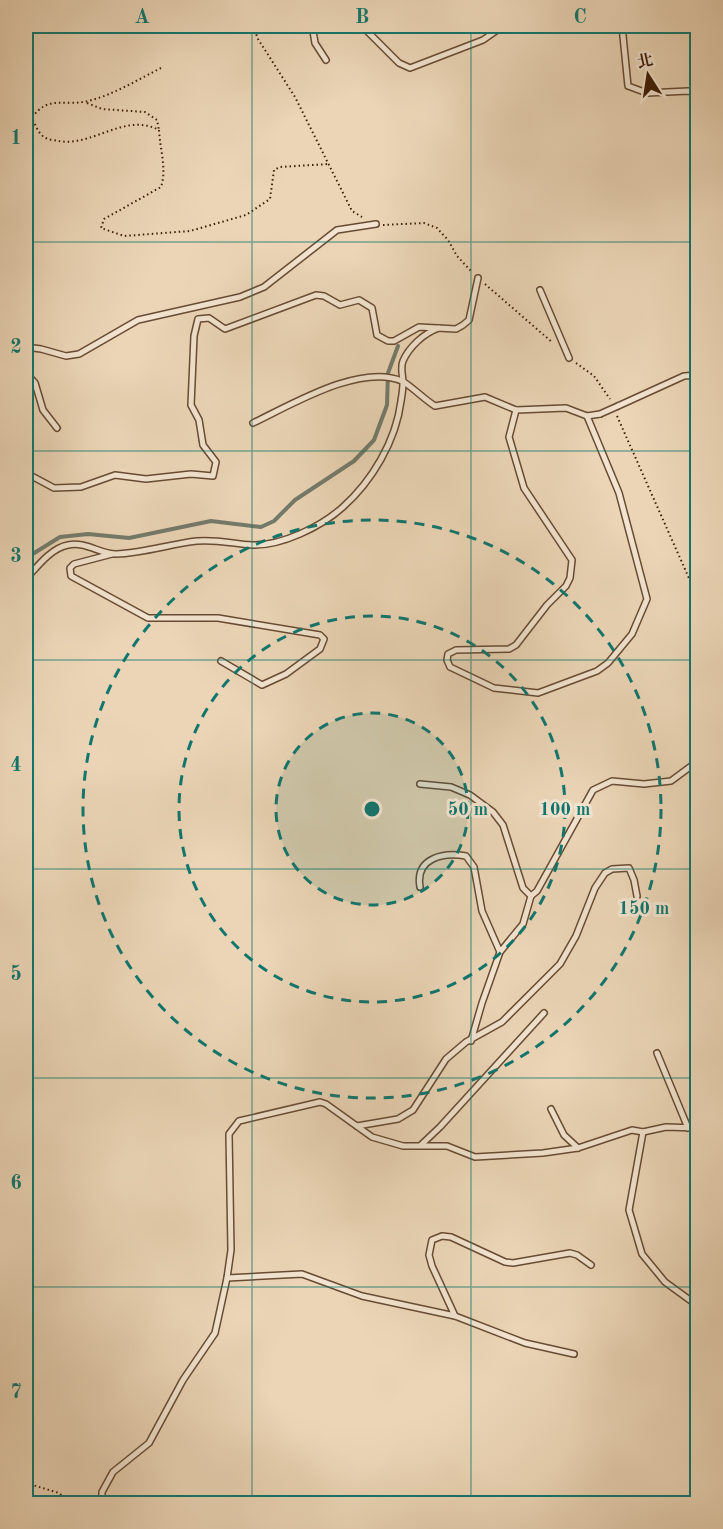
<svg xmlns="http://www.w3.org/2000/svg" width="723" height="1529" font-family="'Old Standard TT','Noto Serif TC',serif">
<rect width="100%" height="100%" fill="#ebd5b6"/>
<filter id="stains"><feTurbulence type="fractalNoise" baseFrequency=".00333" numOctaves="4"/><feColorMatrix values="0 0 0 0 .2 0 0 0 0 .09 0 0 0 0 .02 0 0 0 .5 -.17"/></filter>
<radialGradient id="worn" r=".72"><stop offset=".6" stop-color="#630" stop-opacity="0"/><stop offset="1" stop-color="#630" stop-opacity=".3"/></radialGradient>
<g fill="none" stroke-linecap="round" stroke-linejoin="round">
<polyline stroke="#747b6b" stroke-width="4" points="26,562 31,555 60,537 88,534 129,538 211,521 261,527 274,521 295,500 354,461 374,440 387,405 388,373 398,346"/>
<g stroke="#684b33" stroke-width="8">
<g id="service">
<polyline points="318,26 313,31 315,43 326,60"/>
<polyline points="362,26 399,63 410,68 483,40 503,26"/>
<polyline points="622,26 628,86 647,93 688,91 698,94"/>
<polyline points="540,290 569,358"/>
<polyline points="26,347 41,349 66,356 79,354 138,320 240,297 264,287 337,230 376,224"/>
<polyline points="26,373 35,383 43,410 57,428"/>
<polyline points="618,406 684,376 698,375"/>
<polyline points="516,410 509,437 524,488 572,560 570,578 566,586 547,605 516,645 509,649 456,650 448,654 447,660 450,667 494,688 538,693 597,671 608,663 632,634 647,599 619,493 587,416"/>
<path d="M253 423C291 405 360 363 402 381 410 385 425 400 435 406L485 397 516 410 566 408 587 416 600 414"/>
<polyline points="26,473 54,488 81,487 115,475 146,479 191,474 213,476 216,462 203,445 199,420 191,405 194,336 198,319 209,318 225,329 316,295 324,296 340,305 359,300 372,308 377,335 388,341 394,341 419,327 456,329 463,325 469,320 478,278"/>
<polyline points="112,554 74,564 70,568 71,576 148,618 218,618 320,635 324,639 320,649 286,674 262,685 221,661"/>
<path d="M26 579C37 567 51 548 68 545 85 541 100 554 116 554 144 553 170 544 197 541 216 539 234 544 252 545 281 546 321 527 343 507 372 481 396 441 401 401 402 395 403 389 403 383 403 375 400 368 403 361 409 347 424 333 439 328"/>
<polyline points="420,784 451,787 470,795 493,812 503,825 523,888 531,896 537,891 593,790 612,781 644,784 671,781 698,761"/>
<path d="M420 887C415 858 443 852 466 856L474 867 482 911 500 952 523 924 531 896"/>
<polyline points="471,1041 482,1003 500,952"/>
<polyline points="657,1053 688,1128"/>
<polyline points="551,1109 564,1135 578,1148"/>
<polyline points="357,1126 398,1119 413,1110 446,1059 466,1042 502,1022 560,964 576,936 595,888 605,873 612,869 629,868 634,880 637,896"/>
<polyline points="643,1132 629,1210 642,1254 665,1282 698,1306"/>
<polyline points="421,1145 440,1127 544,1013"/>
<polyline points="227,1278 302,1274 362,1296 455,1316 432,1266 429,1255 432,1240 442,1236 451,1237 505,1262 513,1263 570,1253 577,1255 591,1265"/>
<polyline points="455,1316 525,1343 574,1354"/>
<polyline points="102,1504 102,1492 113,1472 149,1443 183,1380 215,1333 227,1278 231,1250 229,1134 239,1121 320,1102 326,1104 372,1137 403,1146 447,1146 475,1157 543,1153 578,1148 632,1130 643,1132 666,1127 698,1128"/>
</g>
</g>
<g stroke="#3d1d07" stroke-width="2" stroke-dasharray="1.5 3" stroke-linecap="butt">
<polyline points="253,26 258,39 295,97 352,211 362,217"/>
<path d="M161 68C137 80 113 95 88 101 66 107 48 94 32 118 35 124 38 133 44 137 48 140 54 140 58 141 94 147 124 112 159 130 160 150 167 169 161 187L104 219 101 228 124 236 190 231 246 215 270 199 274 170 280 167 329 164"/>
<polyline points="87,103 102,109 145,112 157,120 159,130"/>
<polyline points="383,225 424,223 437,228 448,240 457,256 472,272"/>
<polyline points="485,284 553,343"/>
<polyline points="576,363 594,376 610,399"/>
<polyline points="617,416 692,585 698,593"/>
<polyline points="26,1483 59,1493 72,1504"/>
</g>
<use href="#service" stroke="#f2e4d0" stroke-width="5"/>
<g stroke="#684b33" stroke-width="8" stroke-linecap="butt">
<polyline id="service-bridge" points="600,414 618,406"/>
</g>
<use href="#service-bridge" stroke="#f2e4d0" stroke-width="5"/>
</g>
<path fill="none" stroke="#0f766e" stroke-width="1.5" stroke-opacity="0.55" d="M252 26V1504M471 26V1504M26 242H698M26 451H698M26 660H698M26 869H698M26 1078H698M26 1287H698"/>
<circle cx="372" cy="809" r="96" fill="#0f766e" fill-opacity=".12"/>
<g fill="none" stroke="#0f766e" stroke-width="3" stroke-dasharray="10 8">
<circle cx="372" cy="809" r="96"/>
<circle cx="372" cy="809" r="193"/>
<circle cx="372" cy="809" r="289"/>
</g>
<circle cx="372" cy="809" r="9" fill="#0f766e" stroke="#f2e4d0" stroke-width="3"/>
<g font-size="18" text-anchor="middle" font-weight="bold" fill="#0f766e" stroke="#f2e4d0" stroke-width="6" stroke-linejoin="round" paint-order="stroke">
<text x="468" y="815">50 m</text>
<text x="565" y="815">100 m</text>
<text x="644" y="914">150 m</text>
</g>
<rect width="723" height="1529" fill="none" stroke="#ebd5b6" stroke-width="66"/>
<g transform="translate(648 75) rotate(348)" stroke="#f2e4d0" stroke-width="4.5" paint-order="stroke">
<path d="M0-4.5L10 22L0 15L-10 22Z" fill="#3d1d07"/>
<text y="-9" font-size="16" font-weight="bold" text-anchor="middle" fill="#3d1d07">北</text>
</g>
<rect x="33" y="33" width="657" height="1463" fill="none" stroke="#0f766e" stroke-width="2"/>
<g font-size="20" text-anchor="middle" font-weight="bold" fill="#0f766e">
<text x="142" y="23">A</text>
<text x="362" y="23">B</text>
<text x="580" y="23">C</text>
<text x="16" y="144">1</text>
<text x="16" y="353">2</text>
<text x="16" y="562">3</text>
<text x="16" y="771">4</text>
<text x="16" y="980">5</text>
<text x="16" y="1189">6</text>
<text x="16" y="1398">7</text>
</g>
<rect width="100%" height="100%" filter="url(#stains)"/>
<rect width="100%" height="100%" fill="url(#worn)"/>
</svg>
